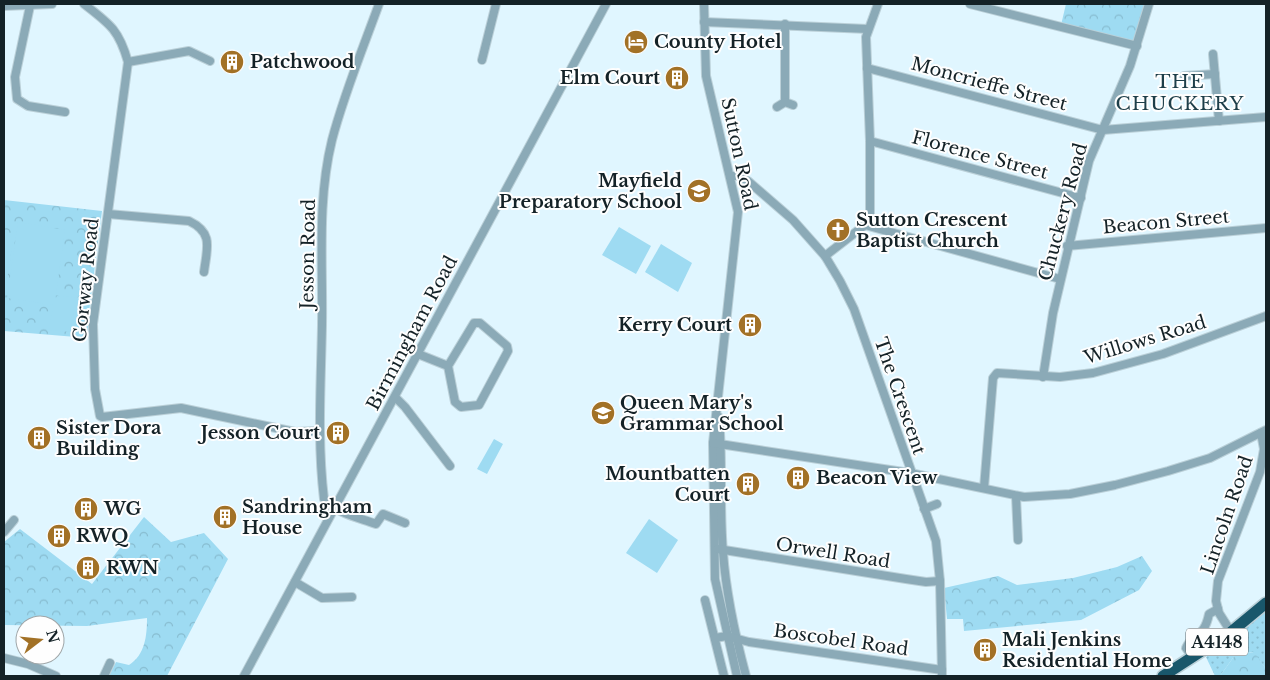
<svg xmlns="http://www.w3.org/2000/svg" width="1270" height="680" font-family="'Libre Baskerville',serif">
<defs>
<pattern id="grass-dots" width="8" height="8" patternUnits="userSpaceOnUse" patternTransform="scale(1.25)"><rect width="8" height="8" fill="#9edbf2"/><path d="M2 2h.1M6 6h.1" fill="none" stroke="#87bcd0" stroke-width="1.8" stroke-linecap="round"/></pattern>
<pattern id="forest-crowns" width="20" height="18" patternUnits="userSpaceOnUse" patternTransform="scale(1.25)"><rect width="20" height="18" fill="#9edbf2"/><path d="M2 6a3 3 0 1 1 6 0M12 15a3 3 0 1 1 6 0" fill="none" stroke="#87bcd0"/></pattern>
</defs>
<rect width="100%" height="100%" fill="#e0f6ff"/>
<polygon fill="url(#grass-dots)" points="1265,612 1266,669 1253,652 1235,655 1220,676 1215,676 1206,657"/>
<g fill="url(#forest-crowns)">
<polygon points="1066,4 1146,4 1136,43 1061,25"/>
<polygon points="4,200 102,211 89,312 88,338 4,331"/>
<path d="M144 517 171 542 204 533 228 559 167 676H109L116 662 129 665C145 655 147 636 147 618L87 626 4 625V542L20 529 92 584Z"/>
<polygon points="1142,556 1152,571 1139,590 1081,620 964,631 963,619 947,619 944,588 998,576 1017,585 1073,578 1117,567"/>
<polygon points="1254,652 1266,669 1266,676 1220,676 1235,655"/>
</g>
<g fill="#9edbf2">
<polygon points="18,222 65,230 55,302 57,296 86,298 83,333 48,330 54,305 7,298"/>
<polygon points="619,227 651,246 636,274 602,255"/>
<polygon points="4,240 13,241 6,287 4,287"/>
<polygon points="661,244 692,263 678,292 645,272"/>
<polygon points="494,439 503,444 487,474 477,469"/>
<polygon points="649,519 678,540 657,573 626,553"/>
</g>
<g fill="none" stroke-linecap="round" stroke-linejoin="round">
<g stroke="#bbd0d8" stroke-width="10">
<g id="minor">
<path d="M84 4C110 24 119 30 128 62L93 324 95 389 100 416 102 417 181 408 295 432 318 431"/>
<path d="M379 4C363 48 344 94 332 140 317 201 323 263 322 325 321 384 317 440 324 499 338 514 357 517 376 524L383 514 405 523"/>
<polyline points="704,4 706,76 738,212 713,443 715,579 737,676"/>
<polyline points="970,4 1137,46"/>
<polyline points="4,6 52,4"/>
<polyline points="30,6 15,77 17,99 28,106 65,112"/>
<polyline points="704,22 868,29"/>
<polyline points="785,24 785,102"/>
<polyline points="1213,54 1219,121"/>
<polyline points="482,60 496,4"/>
<polyline points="128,62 189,51 210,61"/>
<polyline points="867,68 1103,130 1266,117"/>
<polyline points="1184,76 1215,74"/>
<polyline points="777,107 785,102 793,105"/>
<polyline points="870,141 1081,198"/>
<polyline points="730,176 739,176 748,181 793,220 825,256 840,281 854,309 936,541 940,581 942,676"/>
<path d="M108 214 189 221C214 233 207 248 204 272"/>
<polyline points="865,225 1060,279"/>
<polyline points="1067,246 1266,228"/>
<polyline points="825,256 865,225 870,217 870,141 866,37 878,4"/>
<polyline points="418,354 448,366 474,323 480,323 507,346 508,351 479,405 461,407 455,402 448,366"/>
<polyline points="1043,377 1053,313 1089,161 1130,66 1149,4"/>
<polyline points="395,397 405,407 450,466"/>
<path d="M719 417C723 462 719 507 723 552 726 594 735 635 746 676"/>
<polyline points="713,443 910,473 1024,497 1070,494 1115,485 1168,471 1210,458 1266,430"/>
<polyline points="984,488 993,378 997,373 1060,377 1093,373 1163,354 1266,316"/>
<polyline points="1016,496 1018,540"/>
<polyline points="924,509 937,504"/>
<polyline points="4,532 14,520"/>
<polyline points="718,549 906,579 926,582 940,581"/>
<polyline points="295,582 322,598 352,597"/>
<polyline points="705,600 724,676"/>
<polyline points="1231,632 1219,613 1216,601 1218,581 1260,472 1264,449 1261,433"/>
<polyline points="715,638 727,636 749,642 942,670"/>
<polyline points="4,658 28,664 56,676"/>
<path d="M1193 658 1186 648C1193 632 1204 639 1209 614L1218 609"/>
<polyline points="104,676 110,663"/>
<polyline points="244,676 606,4"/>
</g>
</g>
<g stroke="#bbd0d8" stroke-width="14">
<polyline id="highway" points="1163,676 1231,632 1266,603"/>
</g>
<use href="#minor" stroke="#8baab7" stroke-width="8"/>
<use href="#highway" stroke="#19576b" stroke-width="11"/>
</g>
<defs>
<g id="hotel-disc" transform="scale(1.25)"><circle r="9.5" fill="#a27126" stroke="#fefefe"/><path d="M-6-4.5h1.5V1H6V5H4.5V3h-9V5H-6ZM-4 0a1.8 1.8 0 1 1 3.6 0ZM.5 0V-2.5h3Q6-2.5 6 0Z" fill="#fff"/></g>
<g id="building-disc" transform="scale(1.25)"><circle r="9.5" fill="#a27126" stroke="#fefefe"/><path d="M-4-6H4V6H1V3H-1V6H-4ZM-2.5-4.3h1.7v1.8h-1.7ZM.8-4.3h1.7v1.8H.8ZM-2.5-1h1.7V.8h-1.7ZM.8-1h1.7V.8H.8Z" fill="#fff"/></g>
<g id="school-disc" transform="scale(1.25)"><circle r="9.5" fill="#a27126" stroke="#fefefe"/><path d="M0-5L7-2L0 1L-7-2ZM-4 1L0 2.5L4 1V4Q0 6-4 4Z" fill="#fff"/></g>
<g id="church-disc" transform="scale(1.25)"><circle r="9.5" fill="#a27126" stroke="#fefefe"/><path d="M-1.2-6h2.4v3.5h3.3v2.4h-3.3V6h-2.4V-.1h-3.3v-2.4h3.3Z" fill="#fff"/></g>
</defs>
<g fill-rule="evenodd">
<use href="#hotel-disc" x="636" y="42"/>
<use href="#building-disc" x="232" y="62"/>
<use href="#building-disc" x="677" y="78"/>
<use href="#school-disc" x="699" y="191"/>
<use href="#church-disc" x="838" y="230"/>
<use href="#building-disc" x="750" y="325"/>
<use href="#school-disc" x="603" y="413"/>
<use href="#building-disc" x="338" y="433"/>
<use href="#building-disc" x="39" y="438"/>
<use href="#building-disc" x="798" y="478"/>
<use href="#building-disc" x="748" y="484"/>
<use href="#building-disc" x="86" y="509"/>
<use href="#building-disc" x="225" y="517"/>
<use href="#building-disc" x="59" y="536"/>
<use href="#building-disc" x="88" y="568"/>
<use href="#building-disc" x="985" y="650"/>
</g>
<g text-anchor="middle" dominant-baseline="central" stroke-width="4" stroke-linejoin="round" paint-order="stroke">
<rect fill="#fefefe" stroke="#5a6468" stroke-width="1" x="1186" y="628.5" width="62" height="27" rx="4"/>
<g font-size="16" font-weight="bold" fill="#142227">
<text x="1217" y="642">A4148</text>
</g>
<g font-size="18" font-weight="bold" fill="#142227" stroke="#fefefe" text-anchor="start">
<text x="654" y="42">County Hotel</text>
<text x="250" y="62">Patchwood</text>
<text x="660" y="78" text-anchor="end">Elm Court</text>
<text x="682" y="181" text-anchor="end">Mayfield<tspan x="682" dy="21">Preparatory School</tspan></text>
<text x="856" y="220">Sutton Crescent<tspan x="856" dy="21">Baptist Church</tspan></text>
<text x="732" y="325" text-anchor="end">Kerry Court</text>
<text x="620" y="403">Queen Mary's<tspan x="620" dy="21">Grammar School</tspan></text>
<text x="56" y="428">Sister Dora<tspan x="56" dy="21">Building</tspan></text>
<text x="320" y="433" text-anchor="end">Jesson Court</text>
<text x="730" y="474" text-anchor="end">Mountbatten<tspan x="730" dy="21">Court</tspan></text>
<text x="816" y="478">Beacon View</text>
<text x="242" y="507">Sandringham<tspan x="242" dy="21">House</tspan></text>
<text x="104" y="509">WG</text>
<text x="76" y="536">RWQ</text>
<text x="106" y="568">RWN</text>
<text x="1002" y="640">Mali Jenkins<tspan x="1002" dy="21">Residential Home</tspan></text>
</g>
<g font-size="18" fill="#142227" stroke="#fefefe">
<text transform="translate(989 84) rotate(15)">Moncrieffe Street</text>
<text transform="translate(739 154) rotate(78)">Sutton Road</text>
<text transform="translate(980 155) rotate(15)">Florence Street</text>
<text transform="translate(1063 212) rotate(-75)">Chuckery Road</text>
<text transform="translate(1166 222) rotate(-5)">Beacon Street</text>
<text transform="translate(308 254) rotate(-89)">Jesson Road</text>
<text transform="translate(86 280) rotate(-84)">Gorway Road</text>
<text transform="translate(412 333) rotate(-62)">Birmingham Road</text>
<text transform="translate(1145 340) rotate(-17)">Willows Road</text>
<text transform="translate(900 396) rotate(71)">The Crescent</text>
<text transform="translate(1227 515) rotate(-71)">Lincoln Road</text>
<text transform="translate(833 553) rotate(9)">Orwell Road</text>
<text transform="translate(841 640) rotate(8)">Boscobel Road</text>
</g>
<g font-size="19" letter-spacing="1" fill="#1d3e49" stroke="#fefefe">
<text x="1180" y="81">THE<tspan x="1180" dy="22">CHUCKERY</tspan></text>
</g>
</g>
<rect width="1270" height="680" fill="none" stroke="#142227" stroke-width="10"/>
<g transform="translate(40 640) rotate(74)"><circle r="24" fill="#fefefe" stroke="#a0a6a8"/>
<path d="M0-4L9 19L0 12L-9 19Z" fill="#a27126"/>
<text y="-8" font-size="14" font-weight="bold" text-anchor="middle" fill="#142227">N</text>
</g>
</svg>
